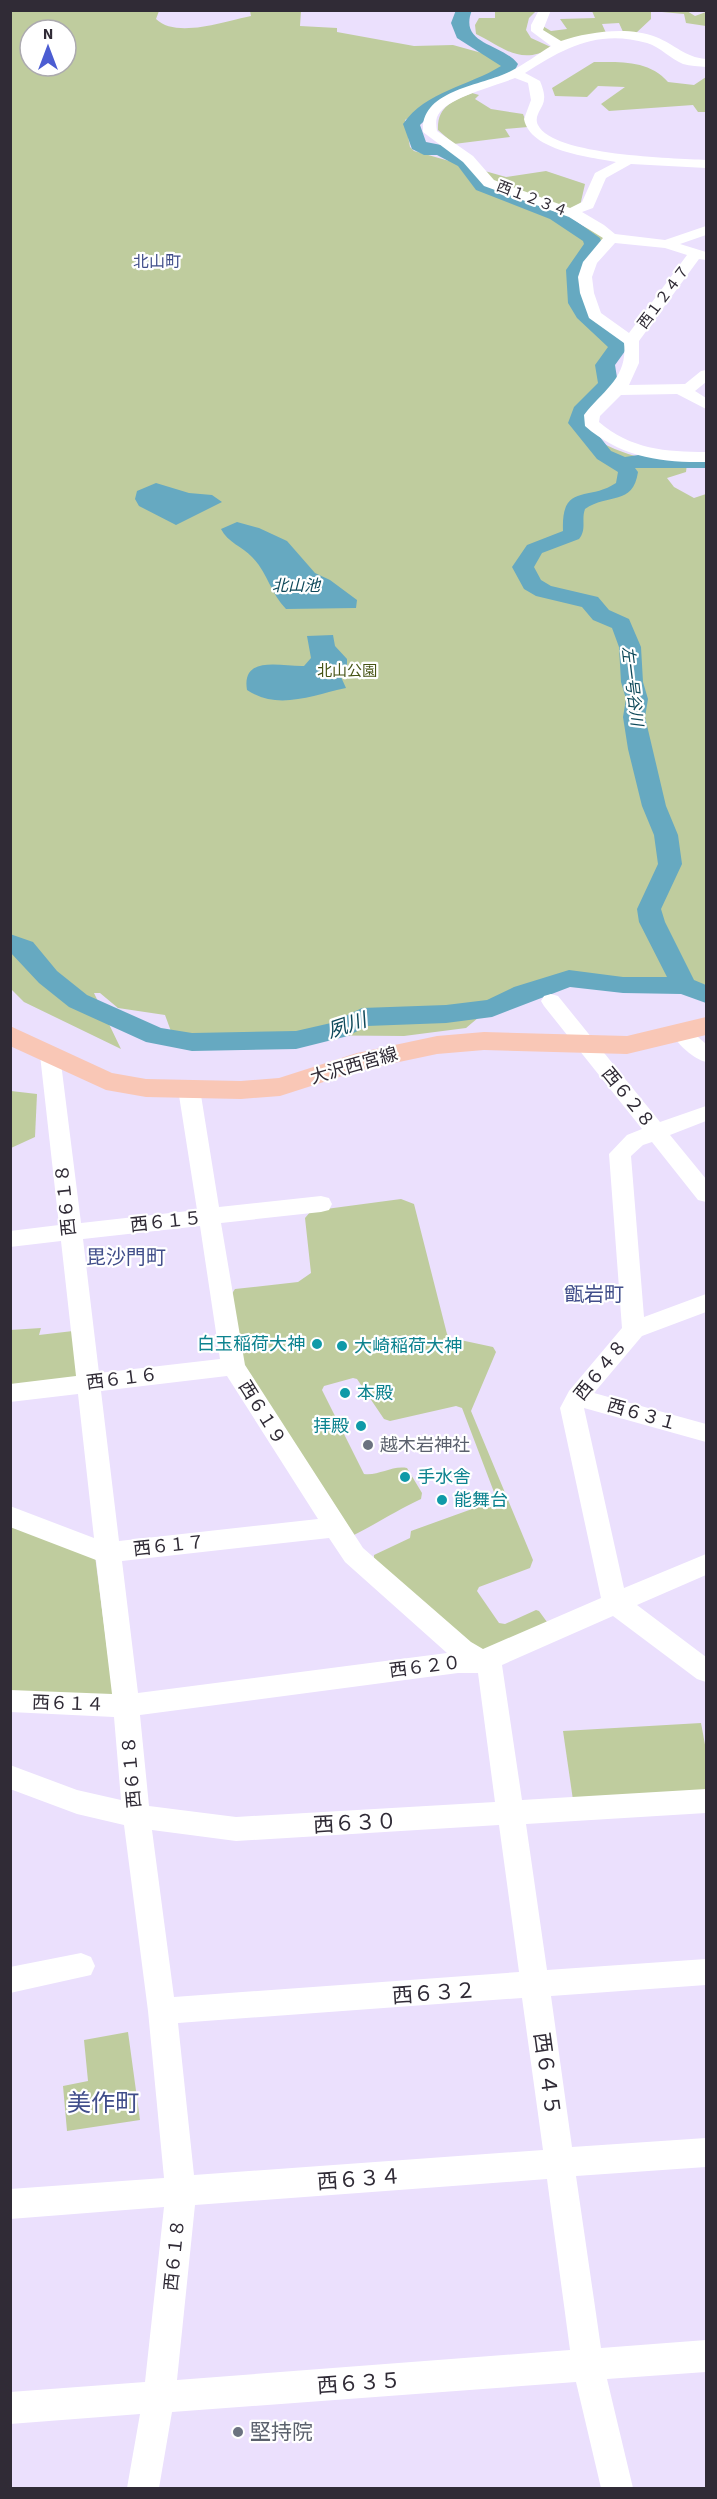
<svg xmlns="http://www.w3.org/2000/svg" width="717" height="2499" font-family="'Source Sans 3','Noto Sans JP',sans-serif">
<rect width="100%" height="100%" fill="#ebe0fd"/>
<g fill="#bfcc9e" fill-rule="evenodd">
<path d="M11 11H159L156 19C176 39 226 21 251 16L250 11H301L300 26 337 28V32L414 46 453 45 507 60 505 69 439 99 405 120 410 147 414 151 506 177 546 171 585 184 580 206 563 216 605 237 586 255 583 286 589 314 620 340 602 368 604 379 577 426C609 452 645 462 687 464L686 472 667 478 674 487 694 498 706 494V985L626 977 504 996 466 1028 404 1036 172 1034 165 1015 118 1008 100 993H94L121 1049 24 1002 11 989ZM30 30H66V66H30Z"/>
<path d="M495 11H536L529 18 526 30 531 38 553 48C519 65 506 49 476 34L475 25 479 18H495Z"/>
<polygon points="592,11 687,11 695,16 706,12 706,26 686,23 684,14 651,11 651,19 636,33 624,34 619,23 602,24 606,33 558,43 542,32 541,25 551,31 567,29 560,19 595,18"/>
<path d="M594 62C621 62 649 60 668 82L694 85 706 77V112H698L693 105 609 111 601 104 625 87 598 86 587 97 555 96 552 88Z"/>
<path d="M472 93 479 95 475 99 491 109 523 114 528 127 505 129 510 137 454 144 438 130C437 106 453 101 472 93Z"/>
<polygon points="11,1091 37,1094 35,1137 11,1148"/>
<path d="M401 1199 414 1204 447 1334 451 1338 493 1347 496 1352 471 1411 533 1560 530 1568 479 1587 477 1591 499 1623 505 1624 536 1610 539 1611 547 1622 482 1653 374 1560V1555L410 1538 411 1531 497 1500 462 1408 456 1406 390 1421 384 1419 357 1379 353 1378 324 1386 322 1390 364 1474C379 1476 392 1465 407 1468L422 1493 421 1499C397 1510 378 1523 354 1535L244 1365 231 1295 235 1289 298 1282 311 1273 305 1218 311 1211Z"/>
<polygon points="41,1328 39,1335 73,1331 81,1378 11,1387 10,1330"/>
<polygon points="10,1524 95,1556 113,1694 106,1700 11,1695"/>
<polygon points="701,1723 706,1750 706,1791 573,1800 563,1731"/>
<polygon points="128,2032 140,2120 67,2131 63,2086 88,2081 84,2040"/>
</g>
<g fill="#66a9c1">
<polygon points="156,483 189,493 212,495 222,502 176,525 139,506 135,499 137,491"/>
<path d="M237 522 259 528 287 541 315 573 330 580 357 600 356 608 286 609C271 594 267 572 252 557 242 546 228 543 221 529Z"/>
<path d="M333 635 335 646 347 659V667L341 677 346 688C312 695 278 711 247 690 241 654 283 667 304 666L311 658 307 636Z"/>
</g>
<g fill="none" stroke-linecap="round" stroke-linejoin="round">
<path fill="#66a9c1" fill-rule="evenodd" d="M456 10H472C458 45 502 43 518 64L514 72C481 89 446 99 420 125L426 142 446 146 470 158 488 182 562 211 600 238 602 244 584 270 586 303 623 338 628 347 615 365 618 384 590 413 588 422 611 451 625 457 645 454 706 456V468H635L638 472C633 506 608 493 585 509 581 520 587 529 579 539L542 553 534 567 541 580 551 586 598 597 609 610 629 619 641 647 643 682 648 699 645 717 666 806 678 835 682 864 661 909 665 922 694 980 706 985V1003L681 994 623 993 570 987 492 1017 446 1023 367 1026 348 1036 296 1049 192 1051 146 1042 69 1007 39 983 10 952V934L33 942 57 971 87 995 161 1028 192 1033 296 1031 331 1023 362 1008 446 1005 487 1000 514 987 569 970 623 977H667L639 922 637 909 658 864 654 835 642 806 628 749 623 717 626 699 621 682 619 647 612 628 593 620 582 607 536 596 524 589 512 567 527 545 563 531C561 482 588 502 616 483L618 472 597 459 568 423 574 407 598 383 595 365 608 347 577 318 568 303 566 270 584 244 583 241 550 219 476 190 458 166 437 155H424L412 149 403 124C426 91 469 86 501 66L457 38 451 23Z"/>
<g fill="#fff" fill-rule="evenodd">
<path d="M539 10H551L543 30 561 41C588 32 628 26 656 37 676 45 684 57 706 59V67C699 66 690 66 683 64 671 59 660 47 647 43 598 29 564 48 525 73L540 81C542 86 545 94 544 99 544 108 533 115 538 125 553 156 674 158 706 160V168L631 164 606 178 593 208 582 212 604 225 615 234 665 240 706 226V235L680 244 706 252V260L699 259 639 341V363L629 385 685 384 701 371 706 370V382L695 391 706 398V409L677 394 621 395 600 416 599 422C630 449 666 452 706 452V462C662 463 620 457 585 426L584 415C603 390 628 378 624 343L589 318 580 293 578 277 583 262 603 238 569 217 484 186 463 162 423 132C420 89 483 86 511 71 525 64 538 54 551 46L531 31V25ZM515 78 528 83 531 100 524 119C530 151 590 157 616 162L595 173 582 202 570 208 494 180 473 156 437 131C436 124 435 118 440 112 453 96 495 86 515 78ZM615 243 665 248 687 255 629 333 601 313 594 293 592 277 597 263Z"/>
<path d="M551 994 558 996 660 1122 706 1106V1121L670 1135 706 1179V1202L698 1200 652 1142 643 1145 631 1156 644 1317 706 1294V1312L642 1336 594 1393 706 1424V1442L584 1408 624 1588 706 1554V1575L637 1605 706 1657V1682L697 1679 613 1616 502 1665 522 1800 706 1789V1813L526 1824 547 1970 706 1959V1985L551 1996 572 2147 706 2138V2167L576 2176 601 2348 706 2340V2372L607 2379 633 2488H601L576 2382 172 2412 159 2488H127L140 2414 10 2424V2392L145 2382 164 2207 10 2219V2189L164 2178 148 2011 124 1825 77 1814 10 1789V1765L77 1790 121 1800 114 1717 10 1712V1690L112 1694 96 1560 10 1527V1506L94 1538 78 1394 10 1402V1384L76 1376 61 1241 10 1247V1231L59 1225 40 1055 43 1050H57L60 1055 81 1223 197 1210 178 1089 182 1084 189 1082 196 1084 200 1089 219 1207 321 1196 329 1198 332 1204 329 1210 321 1212 221 1223 245 1365 363 1548 471 1642 483 1649 601 1598 560 1408 569 1391 622 1328 609 1154 627 1135 642 1129 544 1006 541 1001 544 996ZM200 1226 220 1359 99 1373 83 1239ZM227 1376 318 1519 119 1541 101 1391ZM329 1538 345 1562 447 1653 138 1693 122 1561ZM458 1673H478L495 1802 236 1817 149 1806 140 1715ZM499 1825 519 1972 174 1997 152 1830 236 1841ZM522 1998 543 2150 194 2175 178 2023ZM547 2179 570 2350 177 2380 195 2205Z"/>
<path d="M682 1027 689 1029 706 1044V1062C694 1059 678 1045 672 1034L675 1029Z"/>
<polygon points="81,1953 91,1957 95,1966 91,1975 10,1993 10,1967"/>
</g>
<polygon fill="#f9c7b6" fill-rule="evenodd" points="706,1017 706,1035 627,1054 484,1050 437,1054 361,1070 280,1096 241,1099 146,1097 106,1090 10,1046 10,1026 112,1073 146,1079 241,1081 279,1078 357,1053 437,1036 484,1032 627,1036"/>
</g>
<g fill="#0f9aa8" stroke="#fff" stroke-width="2">
<circle cx="317" cy="1344" r="6"/>
<circle cx="342" cy="1346" r="6"/>
<circle cx="345" cy="1393" r="6"/>
<circle cx="361" cy="1426" r="6"/>
<circle cx="405" cy="1477" r="6"/>
<circle cx="442" cy="1500" r="6"/>
</g>
<g fill="#6b7280" stroke="#fff" stroke-width="2">
<circle cx="368" cy="1445" r="6"/>
<circle cx="238" cy="2432" r="6"/>
</g>
<g text-anchor="middle" dominant-baseline="central" stroke-width="4.5" stroke-linejoin="round" paint-order="stroke">
<g font-size="15" fill="#302b36" stroke="#fff">
<text transform="translate(532 199) rotate(21)">西１２３４</text>
<text transform="translate(664 297) rotate(-53)">西１２４７</text>
</g>
<g font-size="15" fill="#475416" stroke="#fff">
<text x="347" y="671">北山公園</text>
</g>
<g font-size="16" fill="#414e8a" stroke="#fff">
<text x="157" y="262">北山町</text>
</g>
<g font-size="16" font-style="italic" fill="#0e495a" stroke="#fff">
<text x="296" y="586">北山池</text>
<text transform="translate(632 686) rotate(83)">左一号谷川</text>
</g>
<g font-size="18" fill="#302b36" stroke="#fff">
<text transform="translate(354 1066) rotate(-16)">大沢西宮線</text>
<text transform="translate(628 1098) rotate(51)">西６２８</text>
<text transform="translate(66 1200) rotate(-96)">西６１８</text>
<text transform="translate(166 1222) rotate(-6)">西６１５</text>
<text transform="translate(601 1370) rotate(-51)">西６４８</text>
<text transform="translate(122 1379) rotate(-7)">西６１６</text>
<text transform="translate(262 1413) rotate(58)">西６１９</text>
<text transform="translate(642 1415) rotate(16)">西６３１</text>
<text transform="translate(169 1546) rotate(-6)">西６１７</text>
<text transform="translate(425 1667) rotate(-7)">西６２０</text>
<text transform="translate(68 1704) rotate(2)">西６１４</text>
<text transform="translate(132 1772) rotate(-95)">西６１８</text>
<text transform="translate(175 2255) rotate(-84)">西６１８</text>
</g>
<g font-size="18" fill="#0d838f" stroke="#fff" text-anchor="start">
<text x="305" y="1344" text-anchor="end">白玉稲荷大神</text>
<text x="354" y="1346">大崎稲荷大神</text>
<text x="357" y="1393">本殿</text>
<text x="349" y="1426" text-anchor="end">拝殿</text>
<text x="417" y="1477">手水舎</text>
<text x="454" y="1500">能舞台</text>
</g>
<g font-size="18" fill="#5b616d" stroke="#fff" text-anchor="start">
<text x="380" y="1445">越木岩神社</text>
</g>
<g font-size="20" font-style="italic" fill="#0e495a" stroke="#fff">
<text transform="translate(347 1026) rotate(-18)">夙川</text>
</g>
<g font-size="20" fill="#414e8a" stroke="#fff">
<text x="126" y="1258">毘沙門町</text>
<text x="594" y="1295">甑岩町</text>
</g>
<g font-size="21" fill="#302b36" stroke="#fff">
<text transform="translate(355 1823) rotate(-3)">西６３０</text>
<text transform="translate(434 1993) rotate(-4)">西６３２</text>
<text transform="translate(547 2074) rotate(82)">西６４５</text>
<text transform="translate(359 2179) rotate(-4)">西６３４</text>
<text transform="translate(359 2383) rotate(-4)">西６３５</text>
</g>
<g font-size="21" fill="#5b616d" stroke="#fff" text-anchor="start">
<text x="250" y="2432">堅持院</text>
</g>
<g font-size="24" fill="#414e8a" stroke="#fff">
<text x="103" y="2103">美作町</text>
</g>
</g>
<rect width="717" height="2499" fill="none" stroke="#302b36" stroke-width="24"/>
<g transform="translate(48 48)"><circle r="28" fill="#ffffff" stroke="#acaaaf" stroke-width="1.5"/>
<path d="M0-4.5L10 22L0 15L-10 22Z" fill="#4c5dd2"/>
<text y="-9" font-size="16" font-weight="bold" text-anchor="middle" fill="#302b36">N</text>
</g>
</svg>
